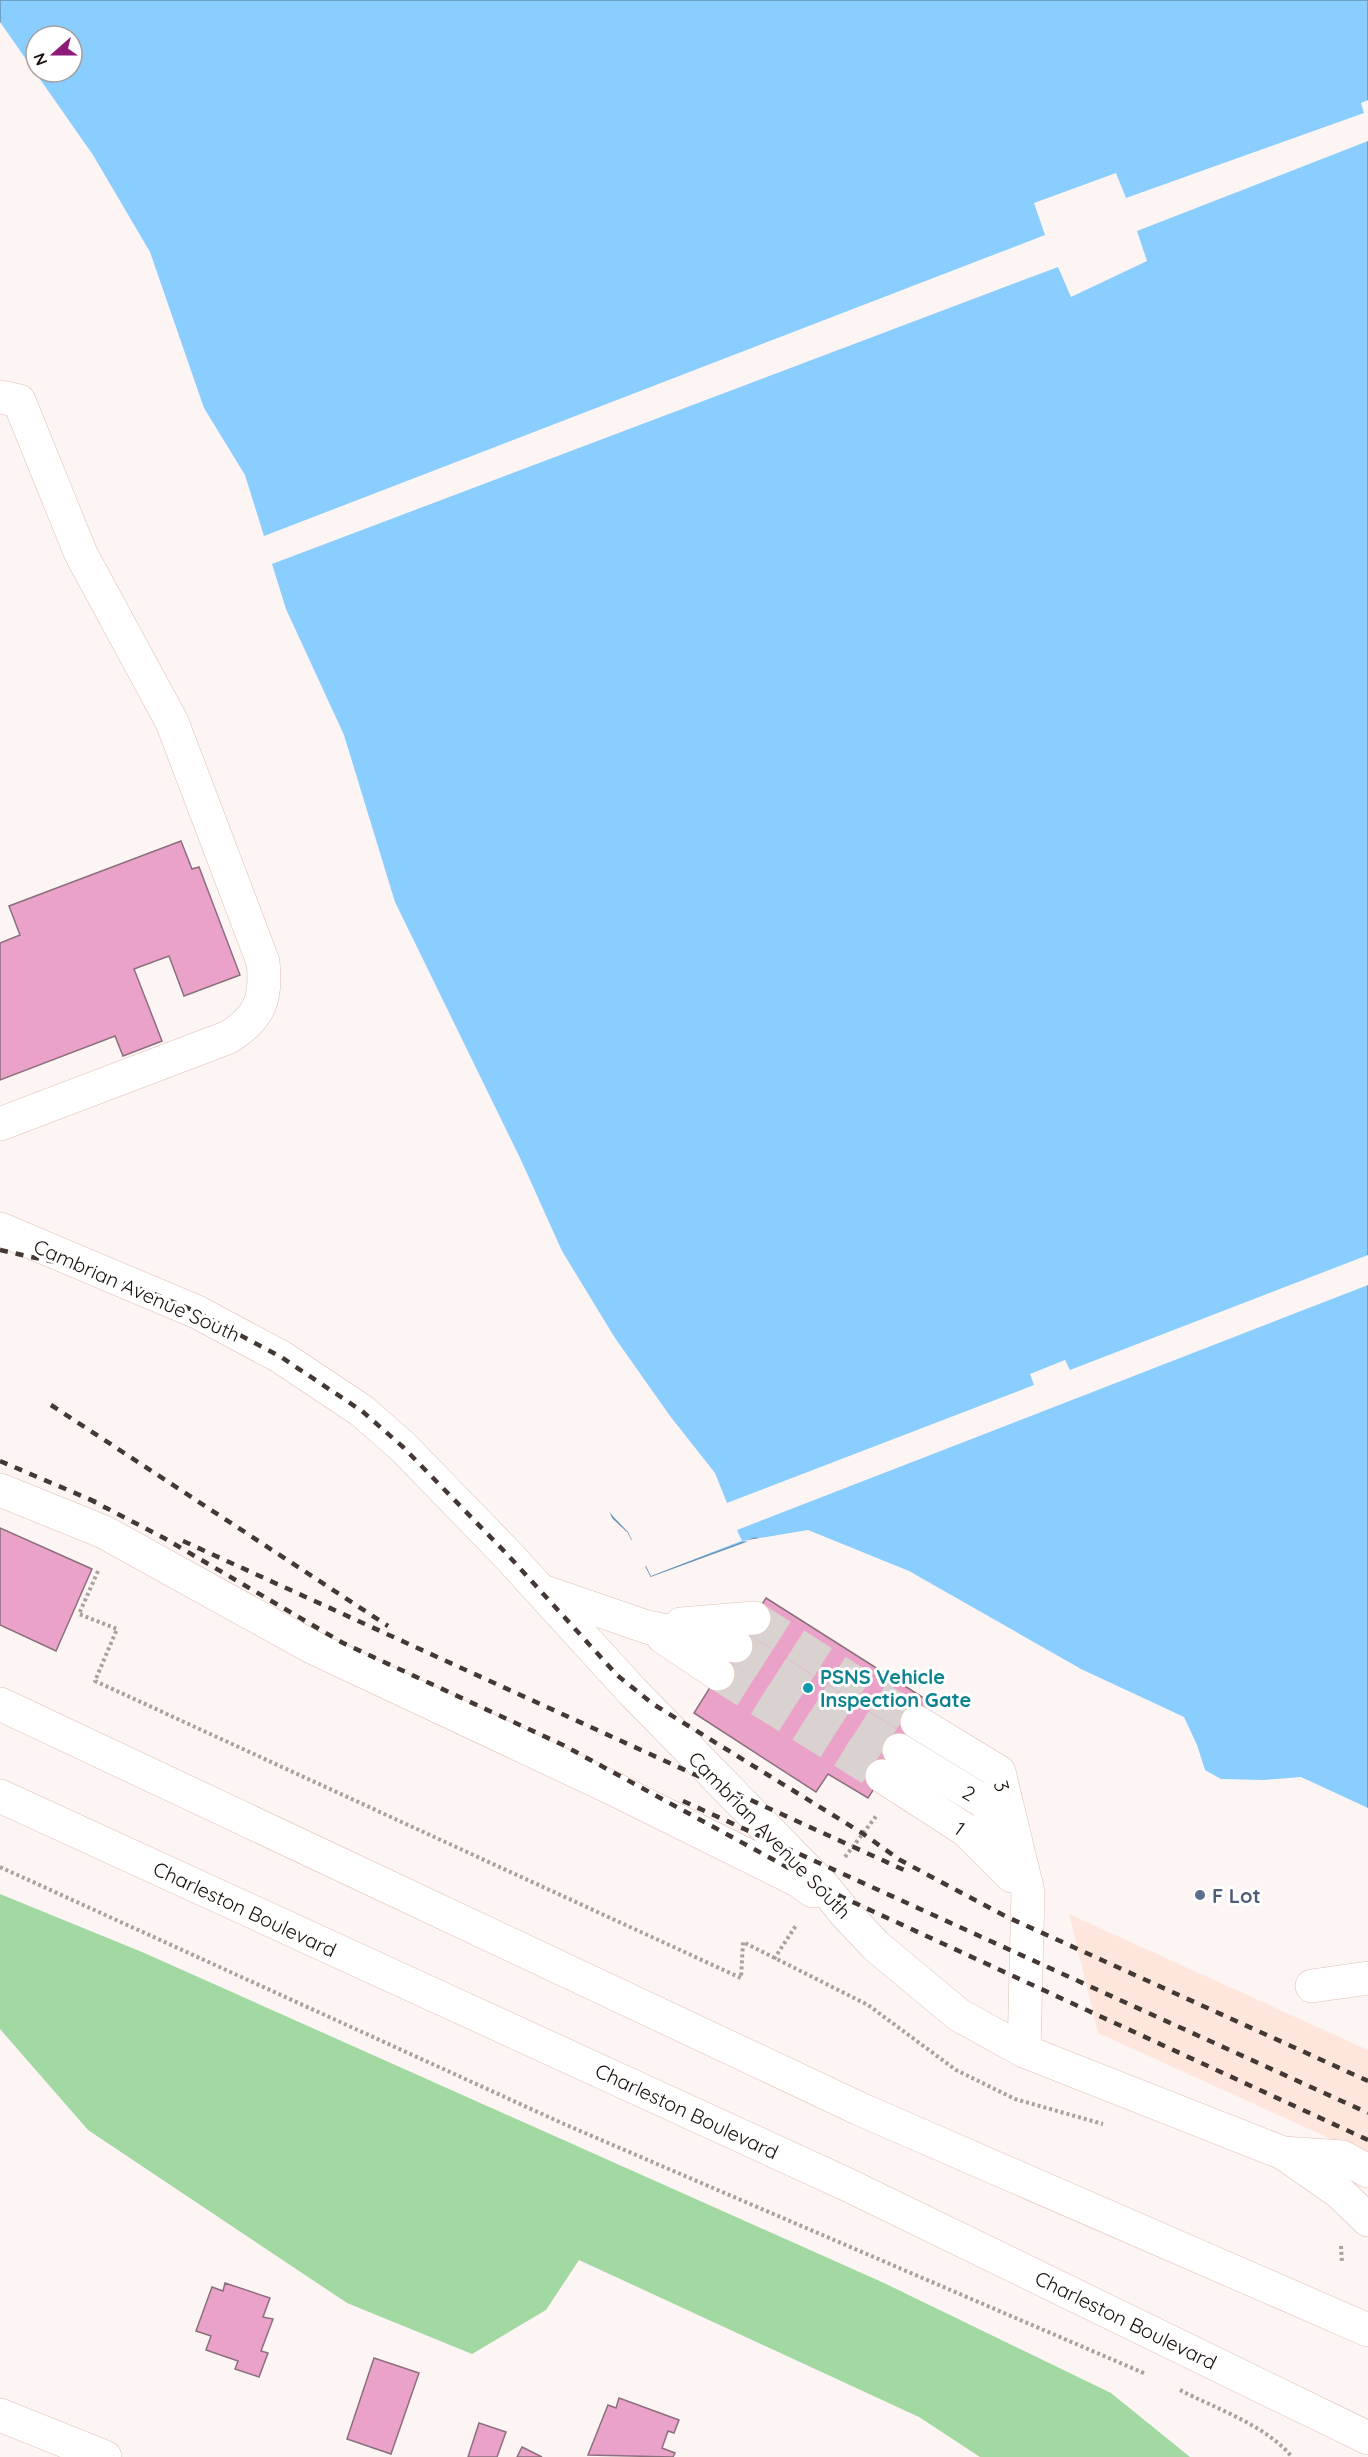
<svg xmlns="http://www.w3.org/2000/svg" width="1368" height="2457" font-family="Quicksand,sans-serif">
<rect width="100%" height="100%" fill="#fcf5f3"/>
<polygon fill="#ffe6dc" points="1069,1914 1368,2050 1368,2156 1098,2033"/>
<polygon fill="#a2d8a2" points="0,1894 142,1952 884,2283 1111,2393 1190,2457 980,2457 919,2417 579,2260 546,2310 472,2354 347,2303 88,2130 0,2029"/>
<path fill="#8acdff" stroke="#6894b6" stroke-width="1.5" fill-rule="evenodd" d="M0 0H1368V1873L807 1549 755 1538 651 1576 628 1532 613 1518 40 198 0 119ZM36 36H72V72H36Z"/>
<polygon fill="#fcf5f3" points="0,22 93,155 150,252 204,408 245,475 264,536 1045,235 1034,203 1116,173 1126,198 1364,113 1361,103 1368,100 1368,141 1137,231 1147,261 1071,297 1058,267 272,564 286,609 344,735 395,902 521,1160 562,1251 615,1338 670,1416 715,1473 727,1503 1034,1385 1030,1374 1065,1360 1070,1370 1368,1255 1368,1285 737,1530 742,1541 808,1530 909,1571 1081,1669 1184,1717 1197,1745 1205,1770 1221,1779 1264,1780 1301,1777 1368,1808 1368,1876 1351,1874 1112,1762 805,1552 781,1545 741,1541 651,1576 646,1566 643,1567 629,1541 632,1540 628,1532 598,1500 491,1339 163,489 37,199 0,126"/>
<g fill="#eaa2c8" stroke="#8c6f7e" stroke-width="1.5">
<polygon points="181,841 192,869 199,867 240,975 184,996 169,956 134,969 162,1041 123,1056 115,1036 0,1080 0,943 20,935 9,906"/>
<polygon points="0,1528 92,1569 56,1651 0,1625"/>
<polygon points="766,1598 930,1702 868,1798 828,1774 816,1792 694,1713"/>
<polygon points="225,2283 270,2298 263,2317 273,2319 261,2351 268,2353 259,2377 235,2369 238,2361 206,2350 211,2336 196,2331 212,2287 223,2291"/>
<polygon points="374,2358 419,2373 391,2454 347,2439"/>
<polygon points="619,2398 679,2420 674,2433 668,2431 662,2448 675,2453 673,2457 588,2455 608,2405 616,2408"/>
<polygon points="479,2423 506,2432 497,2457 468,2457"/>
<polygon points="522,2447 542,2457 517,2457"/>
</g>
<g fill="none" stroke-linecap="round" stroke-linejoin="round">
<g stroke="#dad2d0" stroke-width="33" stroke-dasharray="33 16" stroke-linecap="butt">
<polyline points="754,1618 917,1722"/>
<polyline points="736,1646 899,1750"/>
<polyline points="718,1674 882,1776"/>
</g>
<g stroke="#e0bfb2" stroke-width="34">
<g id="minor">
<path d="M0 397 19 401 81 554 172 722 263 962C267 999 260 1017 229 1037L0 1124"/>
<polyline points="0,1229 197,1312 281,1357 362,1411 403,1447 506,1553 632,1691 824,1887 845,1913 876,1946 959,2015 1024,2051 1283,2153 1339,2192 1368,2220"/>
<polyline points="0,1490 104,1532 312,1647 616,1790 799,1881 813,1891"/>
<polyline points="545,1592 647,1627 736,1646"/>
<polyline points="681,1624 754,1618"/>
<polyline points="663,1637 718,1674"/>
<polyline points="917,1722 999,1772 1028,1892 1024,2051"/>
<polyline points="899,1750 986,1803 1003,1839"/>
<polyline points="882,1776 967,1831 1012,1876"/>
<polyline points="1312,1986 1368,1978"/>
<polyline points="1283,2153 1342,2157 1368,2171"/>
<polyline points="0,2415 105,2457"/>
</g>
</g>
<g stroke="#e0bfb2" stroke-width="34">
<g id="highway">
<polyline points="0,1704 860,2109 1368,2330"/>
<polyline points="0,1796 846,2184 1368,2438"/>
</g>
</g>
<g stroke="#a9a19d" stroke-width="4" stroke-dasharray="3 3" stroke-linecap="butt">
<polyline points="98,1571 79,1614 117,1629 95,1681 741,1978 743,1942 868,2005 956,2070 1015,2099 1103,2124"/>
<polyline points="845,1857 877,1815"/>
<polyline points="0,1867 564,2124 1146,2374"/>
<polyline points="774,1959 797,1924"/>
<polyline points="1341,2246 1342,2263"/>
<path d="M1180 2390C1216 2409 1266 2425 1292 2457"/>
</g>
<use href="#minor" stroke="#fff" stroke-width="33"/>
<use href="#highway" stroke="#fff" stroke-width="33"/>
<g stroke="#433834" stroke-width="4.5" stroke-dasharray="8 8" stroke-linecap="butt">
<polyline points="0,1250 63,1264 147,1291 197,1312 281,1357 362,1411 403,1447 506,1553 617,1675 653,1704 862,1833 900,1860 1005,1916 1368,2081"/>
<polyline points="51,1405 388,1626"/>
<polyline points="0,1461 96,1502"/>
<polyline points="89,1499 164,1538 343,1643 563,1745 842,1897 1368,2140"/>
<polyline points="183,1541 904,1870"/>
<polyline points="683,1801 1368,2113"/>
</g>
</g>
<circle fill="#0f9aa8" stroke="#fff" stroke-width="2" cx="808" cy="1688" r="6"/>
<circle fill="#5c6f8a" stroke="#fff" stroke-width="2" cx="1200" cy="1895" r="6"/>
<g text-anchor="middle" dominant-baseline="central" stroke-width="6" stroke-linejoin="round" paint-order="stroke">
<g font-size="20" fill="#1a0f0a" stroke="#fff">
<text transform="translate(137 1290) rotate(24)">Cambrian Avenue South</text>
<text transform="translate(1002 1786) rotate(75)">3</text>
<text transform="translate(969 1793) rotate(31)">2</text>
<text transform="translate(960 1828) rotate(36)">1</text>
<text transform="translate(770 1835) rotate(46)">Cambrian Avenue South</text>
<text transform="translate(245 1909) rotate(25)">Charleston Boulevard</text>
<text transform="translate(687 2111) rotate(25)">Charleston Boulevard</text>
<text transform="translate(1126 2320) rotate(26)">Charleston Boulevard</text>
</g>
<g font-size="20" font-weight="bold" fill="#0d838f" stroke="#fff" text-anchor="start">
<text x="820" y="1676">PSNS Vehicle<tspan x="820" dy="23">Inspection Gate</tspan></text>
</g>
<g font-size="20" font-weight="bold" fill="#4e5e75" stroke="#fff" text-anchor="start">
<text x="1212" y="1895">F Lot</text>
</g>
</g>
<g transform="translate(54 54) rotate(249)"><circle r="28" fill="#ffffff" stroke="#a39f9d" stroke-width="1.5"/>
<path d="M0-4.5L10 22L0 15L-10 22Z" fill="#8d1979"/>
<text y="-9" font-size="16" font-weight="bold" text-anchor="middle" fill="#1a0f0a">N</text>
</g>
</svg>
